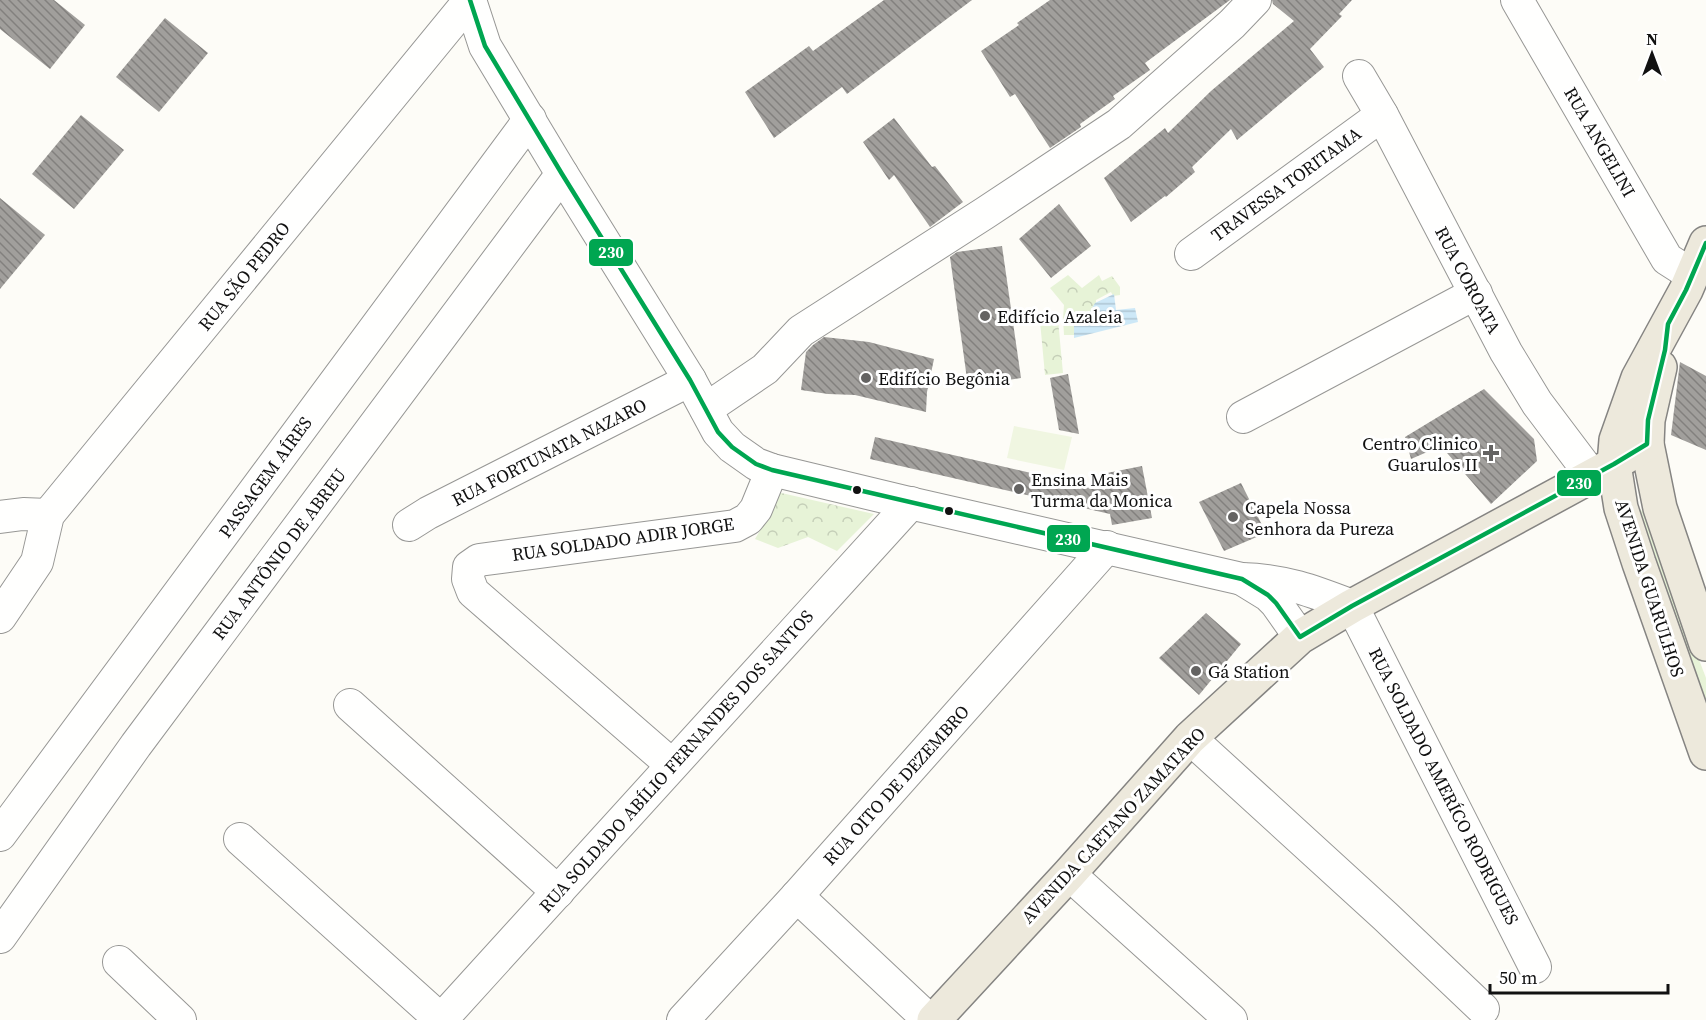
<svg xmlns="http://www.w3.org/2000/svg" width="1706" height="1020" font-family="'Source Serif 4',serif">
<defs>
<pattern id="park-crowns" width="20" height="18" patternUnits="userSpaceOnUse" patternTransform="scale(1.5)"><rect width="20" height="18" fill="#e7f3d7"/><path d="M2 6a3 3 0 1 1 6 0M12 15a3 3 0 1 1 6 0" fill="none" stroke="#c5cfb8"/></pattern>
<pattern id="water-rules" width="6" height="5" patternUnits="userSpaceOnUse" patternTransform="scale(1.5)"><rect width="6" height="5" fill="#cde8f7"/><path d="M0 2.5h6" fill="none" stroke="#afc6d3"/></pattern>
<pattern id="building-back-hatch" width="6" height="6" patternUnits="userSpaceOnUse" patternTransform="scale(1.5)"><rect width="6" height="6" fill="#a19f9c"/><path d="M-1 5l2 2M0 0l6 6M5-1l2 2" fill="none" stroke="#82807e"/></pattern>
</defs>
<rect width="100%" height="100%" fill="#fdfcf7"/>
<polygon fill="#e7f3d7" points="1636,509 1640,509 1643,512 1706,678 1706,707"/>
<g fill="url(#park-crowns)">
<polygon points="1068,275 1082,288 1099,275 1102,281 1112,276 1120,287 1120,295 1113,296 1111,292 1096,300 1096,305 1075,335 1064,335 1063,318 1064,305 1050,288"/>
<polygon points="1058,320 1063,373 1045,375 1040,321"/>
<polygon points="777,492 874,514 837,551 808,537 778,548 755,539 768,517"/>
</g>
<polygon fill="#f0f6e1" points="1014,426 1072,437 1064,470 1007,458"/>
<polygon fill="url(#water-rules)" points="1114,294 1116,310 1135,308 1138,322 1074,338 1074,323 1087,317 1095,303"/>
<g fill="url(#building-back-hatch)">
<polygon points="0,0 54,0 85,25 50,69 0,29"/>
<polygon points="884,0 972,0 847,94 842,87 774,138 745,92 809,46 813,51"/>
<polygon points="1050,0 1230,0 1145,63 1150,70 1113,96 1115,99 1080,124 1081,127 1050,148 1015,94 1010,97 981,51 1019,25 1017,23"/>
<polygon points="1272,0 1352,0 1339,14 1342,16 1310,49 1324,67 1237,140 1231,129 1192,167 1195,172 1166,197 1165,196 1131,222 1104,178 1165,128 1168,133 1211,91 1294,21 1273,4"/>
<polygon points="165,18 208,53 159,112 116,77"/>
<polygon points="81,115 124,150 74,209 32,174"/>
<polygon points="894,118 932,167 935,166 963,202 930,227 894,175 889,180 863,142"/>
<polygon points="0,198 45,235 0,289"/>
<polygon points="1059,204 1091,246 1051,278 1019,239"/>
<polygon points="1002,246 1021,378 968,386 950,257 957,252"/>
<polygon points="824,337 869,342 934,359 927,392 926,412 855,395 828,394 801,390 806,352 813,345"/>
<polygon points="1680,362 1706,376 1706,450 1671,435"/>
<polygon points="1068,374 1079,434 1059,430 1050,378"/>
<polygon points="1484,389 1534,439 1537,461 1491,504 1441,446 1411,459 1405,437"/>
<polygon points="875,437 1105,490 1102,474 1142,466 1152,518 1112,525 1110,514 870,459"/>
<polygon points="1241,483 1266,533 1224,551 1199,502"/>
<polygon points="1206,613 1241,644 1199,695 1159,658"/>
</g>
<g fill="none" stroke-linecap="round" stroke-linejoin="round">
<g stroke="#979795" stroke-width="34">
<g id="minor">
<path d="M470 0 485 46 562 174 690 380 718 432 732 447 756 464 772 470 905 502 1242 579C1284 580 1313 591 1352 606L1535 967"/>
<polyline points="1517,0 1667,259 1692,275"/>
<polyline points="1359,76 1382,115 1506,352 1537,403 1592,476"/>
<polyline points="1191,254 1382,115"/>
<polyline points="706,409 765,369 801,331 985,213 1119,124 1232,24 1255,0"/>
<polyline points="1243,417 1476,293"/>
<polyline points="0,517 23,514 48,515"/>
<polyline points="409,525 428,513 690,380"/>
<polyline points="1242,579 1268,595 1276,603 1300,637"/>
<polyline points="0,617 37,562 48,515 470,0"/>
<polyline points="350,705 558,892"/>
<polyline points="1190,738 1385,916 1483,1009"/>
<polyline points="672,765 473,592 468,579 469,567 479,560 735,526 748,519 756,509 772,470"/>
<polyline points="0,835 530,119"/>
<polyline points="240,839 441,1020"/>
<polyline points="1069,874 1231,1020"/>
<polyline points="797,896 929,1020"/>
<polyline points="0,937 136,745 562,174"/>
<polyline points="119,962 180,1020"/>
<polyline points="441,1020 911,503"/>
<polyline points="683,1020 797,896 1107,547"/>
</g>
</g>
<g stroke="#858482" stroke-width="36">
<g id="major">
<polyline points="1706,243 1686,290 1638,378 1616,440 1614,464 1621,508 1639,563 1706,753"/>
<polyline points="1660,367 1648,420 1647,444 1660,508 1706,644"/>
<polyline points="934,1020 1069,874 1190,738 1300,637 1352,606 1614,464 1647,444"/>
</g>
</g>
<use href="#minor" stroke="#fffffe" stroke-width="32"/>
<use href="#major" stroke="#ede9dc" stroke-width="33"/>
<g stroke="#fff" stroke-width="9">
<polyline id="bus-1" points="470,0 485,46 562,174 690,380 718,432 732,447 756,464 772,470 1242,579 1268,595 1276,603 1300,637 1352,606 1614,464 1647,444 1648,420 1665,350 1668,324 1686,290 1706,243"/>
</g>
<use href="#bus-1" stroke="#00a651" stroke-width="4.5"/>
</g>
<g fill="#646362" stroke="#fff" stroke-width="2">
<circle cx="985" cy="316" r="6"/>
<circle cx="866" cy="378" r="6"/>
<path d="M1488 444h6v6h6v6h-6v6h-6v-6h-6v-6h6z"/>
<circle cx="1019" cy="489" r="6"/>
<circle cx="1233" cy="517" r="6"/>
<circle cx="1196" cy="671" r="6"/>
</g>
<g fill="#111" stroke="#fff" stroke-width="2">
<circle cx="857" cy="490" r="5"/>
<circle cx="949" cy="511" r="5"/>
</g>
<g text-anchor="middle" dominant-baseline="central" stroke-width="6" stroke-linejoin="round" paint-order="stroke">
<g font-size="18" fill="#111" stroke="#fff">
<text transform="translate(1600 142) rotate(60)">RUA ANGELINI</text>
<text transform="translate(1286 184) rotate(-36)">TRAVESSA TORITAMA</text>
<text transform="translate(244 276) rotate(-51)">RUA SÃO PEDRO</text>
<text transform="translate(1468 280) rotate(62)">RUA COROATA</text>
<text transform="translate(549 452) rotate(-27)">RUA FORTUNATA NAZARO</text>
<text transform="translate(265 477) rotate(-54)">PASSAGEM AÍRES</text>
<text transform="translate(623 539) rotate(-8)">RUA SOLDADO ADIR JORGE</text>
<text transform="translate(279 554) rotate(-53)">RUA ANTÔNIO DE ABREU</text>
<text transform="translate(1650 588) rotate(72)">AVENIDA GUARULHOS</text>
<text transform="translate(676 761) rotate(-48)">RUA SOLDADO ABÍLIO FERNANDES DOS SANTOS</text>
<text transform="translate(896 785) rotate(-48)">RUA OITO DE DEZEMBRO</text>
<text transform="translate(1444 786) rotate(63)">RUA SOLDADO AMERÍCO RODRIGUES</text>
<text transform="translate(1113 825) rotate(-47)">AVENIDA CAETANO ZAMATARO</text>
</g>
<g font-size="18" fill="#111" stroke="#fff" text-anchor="start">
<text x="997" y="316">Edifício Azaleia</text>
<text x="878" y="378">Edifício Begônia</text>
<text x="1478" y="443" text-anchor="end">Centro Clinico<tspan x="1478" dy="21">Guarulos II</tspan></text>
<text x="1031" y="479">Ensina Mais<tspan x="1031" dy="21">Turma da Monica</tspan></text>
<text x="1245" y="507">Capela Nossa<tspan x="1245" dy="21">Senhora da Pureza</tspan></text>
<text x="1208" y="671">Gá Station</text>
</g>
</g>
<g stroke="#fff" stroke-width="2">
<rect x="588" y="238" width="46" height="29" rx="6" fill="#00a651"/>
<rect x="1556" y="469" width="46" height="28" rx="6" fill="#00a651"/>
<rect x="1046" y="524" width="45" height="29" rx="6" fill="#00a651"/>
</g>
<g font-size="16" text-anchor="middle" font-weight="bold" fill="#fff">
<text x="611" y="258">230</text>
<text x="1579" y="489">230</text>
<text x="1068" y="545">230</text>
</g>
<g transform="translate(1652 54)" stroke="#ffffff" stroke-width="4.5" paint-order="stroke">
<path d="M0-4.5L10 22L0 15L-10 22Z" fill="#111111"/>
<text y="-9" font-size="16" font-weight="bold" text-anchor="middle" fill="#111111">N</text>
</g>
<path d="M1490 984v9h178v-9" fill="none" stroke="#111111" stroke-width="3"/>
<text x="1499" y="984" font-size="18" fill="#111111" stroke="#ffffff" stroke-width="4.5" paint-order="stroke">50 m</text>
</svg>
